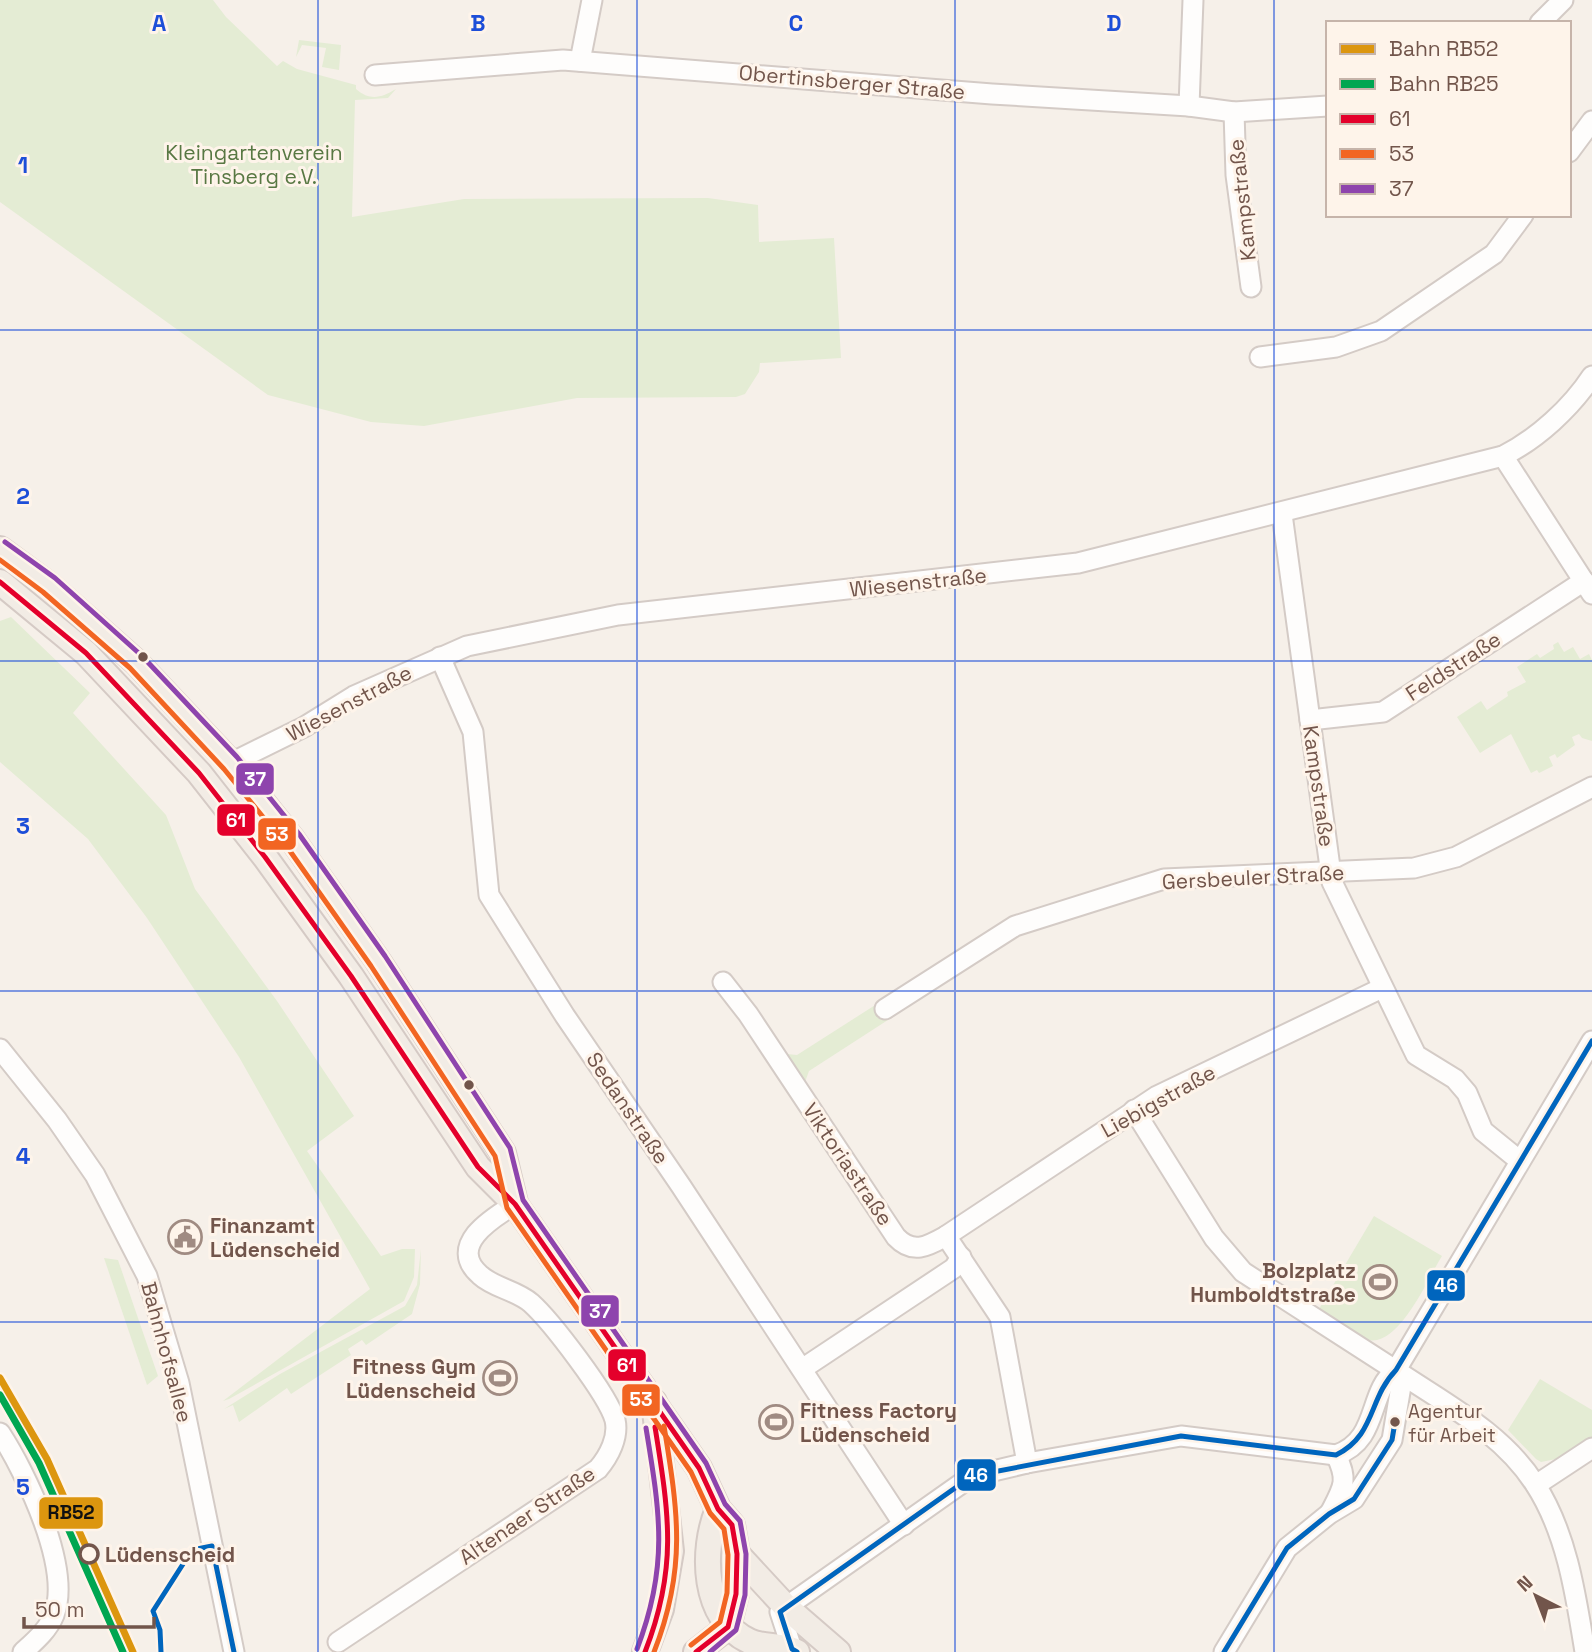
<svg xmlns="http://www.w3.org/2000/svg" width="1592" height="1652" font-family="'Space Grotesk',sans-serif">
<rect width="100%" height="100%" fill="#f6f0e9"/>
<g fill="#e4ecd4">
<path d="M0 0H213L226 17 277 66 283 61 297 69 356 85V89C371 102 382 97 396 89L388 98 355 100 352 217 464 199 708 198 758 205 759 242 834 238 841 358 760 363 759 372 745 394 736 397 577 398 424 426 371 422 268 395 0 202Z"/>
<polygon points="299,40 341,45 339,70 322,67 326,48 302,45 296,57"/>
<polygon points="11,617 90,693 73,713 166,815 195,889 277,1001 354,1116 307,1151 381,1256 402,1249 415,1249 414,1277 404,1301 229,1399 223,1401 370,1289 239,1057 147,918 88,839 0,762 0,621"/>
<polygon points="1558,642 1564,652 1573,647 1580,659 1589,654 1592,660 1592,741 1582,738 1579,734 1572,737 1575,745 1557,758 1555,754 1549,757 1553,766 1539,773 1537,770 1531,773 1511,734 1480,753 1457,717 1481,701 1487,710 1508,696 1507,692 1526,682 1517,667 1537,654 1540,658 1554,649 1553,645"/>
<polygon points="880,1002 891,1018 809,1071 805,1082 787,1054 797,1055"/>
<path d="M1374 1216 1442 1256C1428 1278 1397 1352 1365 1339 1349 1332 1334 1318 1319 1309Z"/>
<polygon points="421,1249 420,1284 412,1314 366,1345 362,1340 348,1349 351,1355 291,1394 287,1388 239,1422 233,1405 224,1409 280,1374 405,1306 417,1285"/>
<polygon points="104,1258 118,1260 158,1376 147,1385"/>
<polygon points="1540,1379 1592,1410 1592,1437 1561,1458 1541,1462 1536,1459 1508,1430"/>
</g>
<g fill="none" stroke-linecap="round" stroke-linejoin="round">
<g stroke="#d4cbc6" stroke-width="23">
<g id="minor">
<polyline points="1540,23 1563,0"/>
<polyline points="580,61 592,0"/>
<polyline points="375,75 563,60 992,94 1189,106 1234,112 1328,106"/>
<polyline points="1189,106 1193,0"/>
<polyline points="1234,112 1236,175 1251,287"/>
<polyline points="1569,152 1592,121"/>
<polyline points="1260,357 1336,347 1381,331 1494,254 1523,215"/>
<polyline points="1503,456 1592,594"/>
<polyline points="1282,514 1332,882 1416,1055 1455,1079 1467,1093 1483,1131 1520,1161"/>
<polyline points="440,657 473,732 489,895 565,1016 681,1186 904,1525"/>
<polyline points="1310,720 1383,712 1584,581"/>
<path d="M231 763 304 727 354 696 467 646 618 615 1078 563 1503 456C1537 439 1571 408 1592 376"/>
<path d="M723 982 748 1014 896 1237C913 1255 928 1246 946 1236L1157 1096 1382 988"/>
<polyline points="885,1009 1015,926 1164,879 1414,868 1456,857 1592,787"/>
<polyline points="0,1049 57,1120 95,1175 147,1276 179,1383 234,1652"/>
<path d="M1134 1110 1214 1238 1243 1272C1298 1308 1354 1343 1409 1379 1455 1409 1505 1437 1535 1484 1567 1533 1576 1596 1585 1652"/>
<polyline points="946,1236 1000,1317 1027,1463"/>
<polyline points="802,1369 954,1268 961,1257"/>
<path d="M0 1433C26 1473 72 1568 54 1615 48 1630 35 1641 23 1652"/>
<polyline points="1536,1485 1592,1448"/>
<path d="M1330 1513C1343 1488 1349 1481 1336 1455"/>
<path d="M338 1642 598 1469C609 1456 619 1437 615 1420 608 1395 551 1321 531 1303 516 1290 494 1288 480 1275 446 1245 494 1217 515 1204"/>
<path d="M792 1649 780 1612 786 1607 972 1476 1027 1463 1181 1436 1336 1455C1380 1440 1367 1392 1396 1370L1592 1041"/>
<polyline points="1224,1652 1287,1548 1329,1514 1354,1499 1392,1440 1401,1386 1396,1370"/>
</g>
</g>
<g stroke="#d5cac5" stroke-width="28">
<g id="major">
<polyline points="0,549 49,585 136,662 231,763 292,839 378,961 503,1153 515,1203"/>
<polyline points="0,582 86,653 199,773 265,857 351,976 478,1167 515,1204 699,1468 718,1509 732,1525 737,1554 736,1594 728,1627 696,1652"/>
<path d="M718 1509C701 1550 702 1619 749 1641 763 1648 782 1644 797 1652"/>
<polyline points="737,1554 786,1607 838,1652"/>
<polyline points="645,1652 661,1609 671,1551 654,1402"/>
</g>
</g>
<use href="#minor" stroke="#fefdfc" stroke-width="19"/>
<use href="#major" stroke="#f2ece5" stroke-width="24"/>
<g stroke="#fef4ea" stroke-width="10">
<g id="bus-1">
<polyline points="0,582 86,653 199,773 265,857 351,976 478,1167 515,1204 699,1468 718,1509 732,1525 737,1554 736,1594 728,1627 696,1652"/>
<path d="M645 1652C678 1568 669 1514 655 1427"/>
</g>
</g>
<g stroke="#fef4ea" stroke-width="10">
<g id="bus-2">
<polyline points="0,560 43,592 130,668 224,769 285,844 371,966 495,1156 507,1208 691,1472 710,1513 724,1529 728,1555 727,1593 720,1622 691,1645"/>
<path d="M654 1652C687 1568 678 1512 664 1426"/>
</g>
</g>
<g stroke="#fef4ea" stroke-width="10">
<g id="bus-3">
<polyline points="5,542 55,578 142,656 237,757 299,834 385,956 510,1148 523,1200 706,1463 725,1504 740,1521 746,1554 745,1595 736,1630 710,1652"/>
<path d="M637 1649C669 1566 660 1513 646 1428"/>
</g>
</g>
<g stroke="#fef4ea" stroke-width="10">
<g id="bus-4">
<polyline points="161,1652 160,1630 153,1611 192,1550 212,1546 234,1652"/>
<path d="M797 1652 792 1649 780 1612 972 1476 1181 1436 1336 1455C1376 1435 1368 1399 1396 1370L1592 1041"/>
<polyline points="1224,1652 1287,1548 1329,1514 1354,1499 1392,1440 1395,1422"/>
</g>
</g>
<use href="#bus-1" stroke="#e4002b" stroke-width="5"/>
<use href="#bus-2" stroke="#f26522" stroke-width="5"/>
<use href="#bus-3" stroke="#8e44ad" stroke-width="5"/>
<use href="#bus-4" stroke="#0065bd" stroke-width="5"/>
<g stroke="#fef4ea" stroke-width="12">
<polyline id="rail-1" points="0,1378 47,1459 133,1652"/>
</g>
<g stroke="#fef4ea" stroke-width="12">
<polyline id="rail-2" points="0,1395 39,1463 123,1652"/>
</g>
<use href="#rail-1" stroke="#dc960f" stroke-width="7"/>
<use href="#rail-2" stroke="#00a651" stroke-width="7"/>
</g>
<path fill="none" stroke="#1d4ed8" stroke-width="2" stroke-opacity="0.55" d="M318 0V1652M637 0V1652M955 0V1652M1274 0V1652M0 330H1592M0 661H1592M0 991H1592M0 1322H1592"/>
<defs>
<g id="civic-ring" transform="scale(1.75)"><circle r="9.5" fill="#fef4ea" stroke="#a08b82" stroke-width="1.5"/><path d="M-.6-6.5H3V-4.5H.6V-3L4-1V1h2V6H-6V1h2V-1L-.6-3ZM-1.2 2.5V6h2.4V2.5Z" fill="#a08b82"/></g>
<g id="stadium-ring" transform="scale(1.75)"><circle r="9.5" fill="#fef4ea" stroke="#a08b82" stroke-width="1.5"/><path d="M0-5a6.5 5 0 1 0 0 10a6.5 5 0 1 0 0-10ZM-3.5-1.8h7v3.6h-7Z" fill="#a08b82"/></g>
</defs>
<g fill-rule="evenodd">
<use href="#civic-ring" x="185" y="1237"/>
<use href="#stadium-ring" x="1380" y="1282"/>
<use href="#stadium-ring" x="500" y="1378"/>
<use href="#stadium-ring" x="776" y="1422"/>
</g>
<g fill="#72554b" stroke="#fef4ea" stroke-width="2.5">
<circle cx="143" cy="657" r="6"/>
<circle cx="469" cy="1085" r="6"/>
<circle cx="1395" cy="1422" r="6"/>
</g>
<circle fill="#fef4ea" stroke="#72554b" stroke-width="3.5" cx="89" cy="1554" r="9"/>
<g text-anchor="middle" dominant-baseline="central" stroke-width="6" stroke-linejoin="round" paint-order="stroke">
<g font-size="19" fill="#72554b" stroke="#fef4ea" text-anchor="start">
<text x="1408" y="1411">Agentur<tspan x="1408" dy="24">für Arbeit</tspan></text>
</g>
<g font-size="21" fill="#72554b" stroke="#fef4ea">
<text transform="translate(852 82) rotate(5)">Obertinsberger Straße</text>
<text transform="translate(1242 200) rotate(-96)">Kampstraße</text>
<text transform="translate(918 582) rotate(-6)">Wiesenstraße</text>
<text transform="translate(1453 666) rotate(-33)">Feldstraße</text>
<text transform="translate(349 703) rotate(-28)">Wiesenstraße</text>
<text transform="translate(1319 786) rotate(82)">Kampstraße</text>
<text transform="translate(1253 877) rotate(-3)">Gersbeuler Straße</text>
<text transform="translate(1158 1101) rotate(-29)">Liebigstraße</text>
<text transform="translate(628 1108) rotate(56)">Sedanstraße</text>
<text transform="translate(848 1164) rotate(56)">Viktoriastraße</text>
<text transform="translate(167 1352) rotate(75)">Bahnhofsallee</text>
<text transform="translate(527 1515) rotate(-34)">Altenaer Straße</text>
</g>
<g font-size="21" fill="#587843" stroke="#fef4ea">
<text x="254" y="152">Kleingartenverein<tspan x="254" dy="24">Tinsberg e.V.</tspan></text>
</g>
<g font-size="21" font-weight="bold" fill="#72554b" stroke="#fef4ea" text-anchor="start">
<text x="210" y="1225">Finanzamt<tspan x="210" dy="24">Lüdenscheid</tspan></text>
<text x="1356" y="1270" text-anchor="end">Bolzplatz<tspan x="1356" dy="24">Humboldtstraße</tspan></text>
<text x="476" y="1366" text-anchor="end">Fitness Gym<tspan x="476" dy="24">Lüdenscheid</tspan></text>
<text x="800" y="1410">Fitness Factory<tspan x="800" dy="24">Lüdenscheid</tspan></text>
</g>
<g font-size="21" font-weight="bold" fill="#72554b" stroke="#fef4ea" text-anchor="start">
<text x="105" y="1554">Lüdenscheid</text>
</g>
</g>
<g font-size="23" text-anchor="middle" font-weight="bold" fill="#1d4ed8" stroke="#fef4ea" stroke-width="6" stroke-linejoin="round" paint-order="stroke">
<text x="159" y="31">A</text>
<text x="478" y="31">B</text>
<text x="796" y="31">C</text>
<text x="1114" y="31">D</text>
<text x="23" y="173">1</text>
<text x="23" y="504">2</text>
<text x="23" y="834">3</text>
<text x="23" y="1164">4</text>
<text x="23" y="1495">5</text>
</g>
<g stroke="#fef4ea" stroke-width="2.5">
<rect x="235" y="762" width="40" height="34" rx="7" fill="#8e44ad"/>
<rect x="216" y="803" width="40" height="34" rx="7" fill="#e4002b"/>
<rect x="257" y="817" width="40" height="34" rx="7" fill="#f26522"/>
<rect x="1426" y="1269" width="40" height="33" rx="7" fill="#0065bd"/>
<rect x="580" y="1294" width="40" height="34" rx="7" fill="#8e44ad"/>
<rect x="607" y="1348" width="40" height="34" rx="7" fill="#e4002b"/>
<rect x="621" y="1383" width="40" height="34" rx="7" fill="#f26522"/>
<rect x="956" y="1458" width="41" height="34" rx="7" fill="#0065bd"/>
<rect x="38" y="1496" width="66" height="34" rx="7" fill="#dc960f"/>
</g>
<g font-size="19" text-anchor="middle" font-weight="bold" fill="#fff">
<text x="255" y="786">37</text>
<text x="236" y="827">61</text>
<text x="277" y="841">53</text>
<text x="1446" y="1292">46</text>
<text x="600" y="1318">37</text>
<text x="627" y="1372">61</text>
<text x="641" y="1406">53</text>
<text x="976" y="1482">46</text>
</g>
<g font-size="19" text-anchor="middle" font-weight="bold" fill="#111">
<text x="71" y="1519">RB52</text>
</g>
<rect x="1326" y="21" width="245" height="196" fill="#fef4ea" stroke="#c6b4aa" stroke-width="2"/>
<rect x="1340" y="44" width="35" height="10" fill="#dc960f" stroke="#c6b4aa" stroke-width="2"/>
<text x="1389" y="56" font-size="21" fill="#72554b">Bahn RB52</text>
<rect x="1340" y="79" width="35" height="10" fill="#00a651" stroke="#c6b4aa" stroke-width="2"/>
<text x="1389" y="91" font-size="21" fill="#72554b">Bahn RB25</text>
<rect x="1340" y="114" width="35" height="10" fill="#e4002b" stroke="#c6b4aa" stroke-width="2"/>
<text x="1389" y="126" font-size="21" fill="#72554b">61</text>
<rect x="1340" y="149" width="35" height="10" fill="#f26522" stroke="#c6b4aa" stroke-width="2"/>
<text x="1389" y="161" font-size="21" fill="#72554b">53</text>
<rect x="1340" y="184" width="35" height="10" fill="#8e44ad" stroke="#c6b4aa" stroke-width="2"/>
<text x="1389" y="196" font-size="21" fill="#72554b">37</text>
<g transform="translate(1536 1596) rotate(318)" stroke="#fef4ea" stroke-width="5" paint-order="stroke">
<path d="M0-5L12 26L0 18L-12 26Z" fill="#72554b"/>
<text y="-10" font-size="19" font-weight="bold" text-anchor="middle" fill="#72554b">N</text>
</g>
<path d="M24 1617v10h130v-10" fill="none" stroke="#72554b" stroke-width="3.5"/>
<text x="35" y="1617" font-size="21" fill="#72554b" stroke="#fef4ea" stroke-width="5" paint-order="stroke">50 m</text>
</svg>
